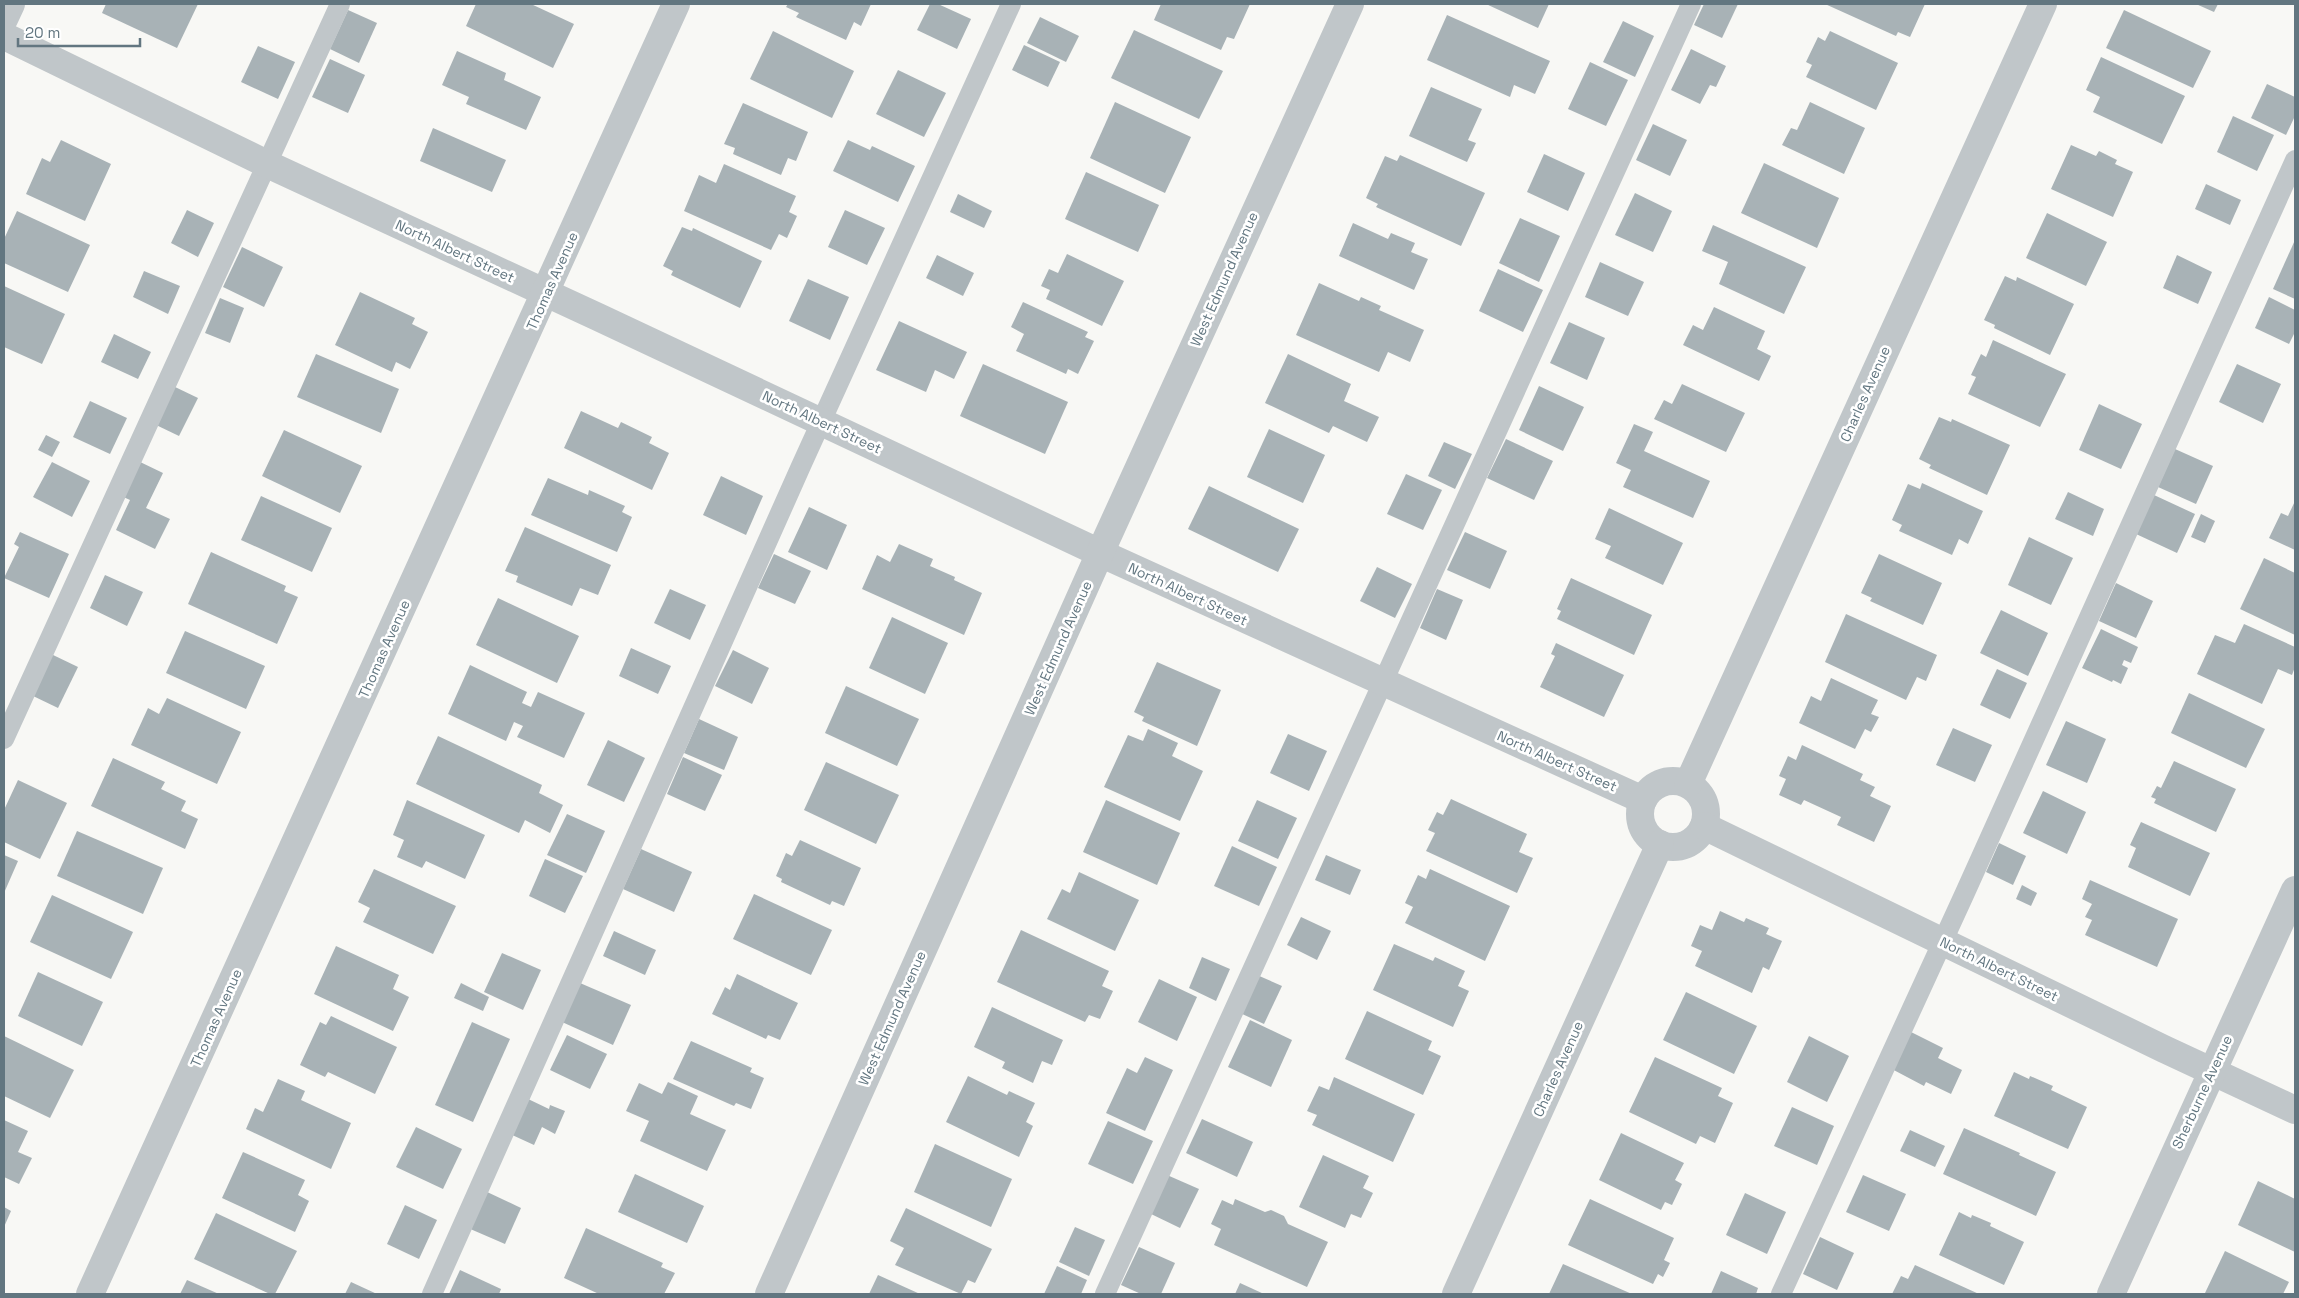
<svg xmlns="http://www.w3.org/2000/svg" width="2299" height="1298" font-family="'Space Grotesk',sans-serif">
<rect width="100%" height="100%" fill="#f8f8f5"/>
<g fill="#a8b2b6">
<polygon points="106,4 198,4 177,48 102,13"/>
<polygon points="476,4 531,4 574,24 553,68 466,26"/>
<polygon points="788,4 871,4 861,26 854,22 846,40 796,17 799,13 786,7"/>
<polygon points="930,4 938,4 971,19 957,49 917,30"/>
<polygon points="1161,4 1250,4 1234,39 1227,37 1221,50 1154,20"/>
<polygon points="1486,4 1549,4 1538,28"/>
<polygon points="1704,4 1738,4 1722,38 1694,25"/>
<polygon points="1825,4 1925,4 1910,37 1898,32 1896,36"/>
<polygon points="2196,4 2218,4 2214,12"/>
<polygon points="348,10 377,23 359,63 330,49"/>
<polygon points="2124,10 2211,51 2193,88 2106,48"/>
<polygon points="1447,15 1550,61 1535,94 1514,85 1510,97 1427,60"/>
<polygon points="1040,17 1079,36 1066,62 1027,43"/>
<polygon points="1623,21 1654,36 1635,77 1603,62"/>
<polygon points="1134,30 1223,71 1199,119 1111,78"/>
<polygon points="773,31 854,71 832,118 750,79"/>
<polygon points="1830,31 1898,63 1876,110 1806,77 1812,65 1806,62 1818,37 1825,41"/>
<polygon points="1024,45 1060,62 1048,87 1012,70"/>
<polygon points="258,46 295,62 278,99 241,82"/>
<polygon points="1691,49 1726,66 1716,87 1710,85 1700,104 1671,90"/>
<polygon points="457,51 506,73 504,80 541,97 526,130 466,104 469,97 442,85"/>
<polygon points="2101,57 2185,96 2162,144 2093,112 2100,97 2086,90"/>
<polygon points="330,59 365,75 348,113 312,97"/>
<polygon points="1590,62 1628,80 1606,126 1568,109"/>
<polygon points="898,70 946,93 924,137 876,114"/>
<polygon points="2267,84 2295,97 2295,116 2286,135 2251,118"/>
<polygon points="1431,87 1482,109 1468,140 1476,143 1467,162 1409,136"/>
<polygon points="1115,102 1191,137 1165,193 1090,158"/>
<polygon points="1810,102 1865,128 1844,174 1782,145 1791,128 1797,130"/>
<polygon points="743,103 808,132 796,161 788,158 781,175 733,154 735,148 724,144"/>
<polygon points="2233,116 2274,135 2257,171 2217,152"/>
<polygon points="1653,124 1687,140 1670,176 1636,160"/>
<polygon points="433,128 506,160 492,192 420,161"/>
<polygon points="61,140 111,164 85,221 26,194 42,158 50,162"/>
<polygon points="848,140 870,150 872,146 915,166 898,202 833,171"/>
<polygon points="2071,145 2096,156 2099,151 2117,160 2115,164 2133,172 2113,217 2051,189"/>
<polygon points="1544,154 1585,173 1568,211 1527,192"/>
<polygon points="1400,155 1485,193 1461,246 1376,207 1378,204 1366,198 1385,156 1397,161"/>
<polygon points="1764,163 1839,198 1817,248 1741,213"/>
<polygon points="724,164 796,196 789,212 797,216 787,238 779,234 771,250 684,211 699,175 716,183"/>
<polygon points="1086,172 1159,205 1138,252 1065,219"/>
<polygon points="2206,184 2241,200 2230,225 2195,209"/>
<polygon points="1635,193 1672,211 1653,252 1615,235"/>
<polygon points="958,194 992,211 984,228 950,212"/>
<polygon points="187,210 214,223 198,257 171,243"/>
<polygon points="845,210 885,228 867,265 828,247"/>
<polygon points="17,211 90,245 68,292 4,263 4,239"/>
<polygon points="2047,213 2107,242 2086,286 2026,258"/>
<polygon points="1520,218 1560,236 1539,282 1499,263"/>
<polygon points="1353,223 1388,239 1391,233 1415,243 1411,252 1428,259 1414,290 1339,256"/>
<polygon points="1713,225 1806,267 1784,314 1719,284 1728,262 1702,251"/>
<polygon points="682,227 692,231 693,228 762,261 740,308 671,275 673,271 663,266"/>
<polygon points="2295,240 2295,299 2273,289"/>
<polygon points="242,247 283,267 264,307 223,287"/>
<polygon points="1067,254 1124,281 1102,326 1046,299 1050,290 1041,286 1049,269 1058,273"/>
<polygon points="937,255 974,273 963,296 926,278"/>
<polygon points="2177,255 2212,272 2198,304 2163,288"/>
<polygon points="1600,262 1644,282 1628,316 1585,297"/>
<polygon points="1498,269 1543,290 1523,332 1479,311"/>
<polygon points="144,271 180,286 168,314 133,297"/>
<polygon points="2005,276 2016,281 2017,277 2074,304 2050,355 1994,328 1995,325 1984,320"/>
<polygon points="808,279 849,297 830,340 789,321"/>
<polygon points="1319,283 1359,301 1361,297 1381,306 1379,310 1424,330 1410,362 1388,352 1379,372 1296,335"/>
<polygon points="4,286 65,314 42,364 4,347"/>
<polygon points="360,292 415,318 412,324 428,332 410,369 396,362 392,372 335,345"/>
<polygon points="2269,297 2295,310 2295,332 2289,344 2255,328"/>
<polygon points="220,298 244,308 230,343 205,333"/>
<polygon points="1023,302 1088,332 1085,337 1094,341 1078,374 1068,369 1066,374 1016,351 1024,334 1011,327"/>
<polygon points="1714,307 1765,331 1757,349 1771,356 1759,381 1683,345 1693,325 1703,330"/>
<polygon points="899,321 967,352 954,379 935,370 926,392 876,370"/>
<polygon points="1569,322 1605,338 1587,380 1550,363"/>
<polygon points="114,334 151,352 138,379 101,362"/>
<polygon points="1993,340 2066,374 2040,427 1968,394 1976,377 1971,375 1981,354 1986,357"/>
<polygon points="316,354 399,389 381,433 297,397"/>
<polygon points="1288,354 1351,384 1344,401 1379,417 1367,442 1333,426 1329,433 1265,403"/>
<polygon points="983,364 1068,402 1045,454 960,416"/>
<polygon points="2237,364 2281,384 2263,423 2219,402"/>
<polygon points="1682,384 1745,413 1726,452 1654,419 1664,400 1672,404"/>
<polygon points="173,386 198,398 179,436 154,424"/>
<polygon points="1539,386 1584,407 1563,451 1519,430"/>
<polygon points="90,401 127,418 110,454 73,437"/>
<polygon points="2099,404 2142,424 2121,469 2079,450"/>
<polygon points="581,411 618,428 621,422 652,437 649,443 669,453 652,490 564,448"/>
<polygon points="1939,417 1951,422 1952,419 2010,445 1987,495 1929,468 1931,465 1919,459"/>
<polygon points="1634,424 1653,432 1644,451 1710,481 1693,518 1623,487 1631,470 1616,463"/>
<polygon points="1269,429 1325,455 1303,503 1247,477"/>
<polygon points="284,430 362,466 340,513 262,476"/>
<polygon points="46,435 60,442 52,457 38,450"/>
<polygon points="1506,439 1553,461 1534,500 1487,478"/>
<polygon points="1444,442 1472,454 1455,489 1428,476"/>
<polygon points="2175,449 2213,466 2196,504 2158,487"/>
<polygon points="136,460 163,473 146,508 170,519 155,549 116,530 130,500 119,495"/>
<polygon points="52,462 90,481 72,517 33,497"/>
<polygon points="1406,474 1442,490 1423,530 1387,514"/>
<polygon points="721,476 763,496 746,535 703,515"/>
<polygon points="548,478 588,495 589,490 625,506 622,512 632,517 617,552 531,515"/>
<polygon points="1922,483 1983,511 1968,544 1959,539 1952,555 1899,531 1902,525 1892,520 1908,484 1920,489"/>
<polygon points="1209,486 1299,529 1278,572 1188,529"/>
<polygon points="2068,492 2104,509 2093,536 2055,519"/>
<polygon points="2154,495 2195,514 2177,553 2136,534"/>
<polygon points="261,496 332,528 312,572 241,540"/>
<polygon points="2295,501 2295,550 2269,538 2281,513 2288,516"/>
<polygon points="809,507 847,525 827,570 788,552"/>
<polygon points="1609,508 1683,543 1663,585 1605,558 1611,546 1595,539"/>
<polygon points="2201,514 2215,521 2205,543 2191,537"/>
<polygon points="525,527 611,565 598,595 580,588 572,606 516,582 518,576 505,571"/>
<polygon points="20,532 69,554 49,598 4,578 19,547 14,544"/>
<polygon points="1465,532 1507,551 1490,589 1447,570"/>
<polygon points="2029,537 2073,558 2051,605 2008,585"/>
<polygon points="899,544 933,559 930,566 955,577 954,580 982,593 964,635 862,589 877,555 890,562"/>
<polygon points="211,552 286,586 284,591 298,597 277,644 188,604"/>
<polygon points="774,554 811,571 795,604 758,588"/>
<polygon points="1879,554 1942,583 1923,625 1870,601 1872,598 1861,593"/>
<polygon points="2264,558 2295,573 2295,635 2240,609"/>
<polygon points="1377,567 1412,584 1395,618 1360,601"/>
<polygon points="105,575 143,592 127,626 90,608"/>
<polygon points="1571,578 1652,615 1634,655 1557,619 1561,611 1557,609"/>
<polygon points="2116,583 2153,601 2136,638 2099,621"/>
<polygon points="670,589 706,605 690,640 654,623"/>
<polygon points="1437,589 1463,600 1446,640 1420,628"/>
<polygon points="498,598 579,636 557,683 476,645"/>
<polygon points="2001,610 2048,633 2028,676 1980,653"/>
<polygon points="1846,614 1937,655 1926,681 1917,677 1906,700 1825,662"/>
<polygon points="892,617 948,643 925,694 869,668"/>
<polygon points="2244,624 2295,647 2295,667 2292,675 2278,669 2262,704 2197,674 2215,635 2235,643"/>
<polygon points="2101,629 2138,647 2131,663 2124,660 2122,665 2128,668 2121,684 2113,680 2112,682 2082,668"/>
<polygon points="185,631 265,666 246,709 166,673"/>
<polygon points="1556,643 1624,675 1604,717 1540,687 1555,656 1551,654"/>
<polygon points="631,648 671,666 658,694 619,676"/>
<polygon points="733,650 769,668 752,704 715,686"/>
<polygon points="51,654 78,667 58,708 31,695"/>
<polygon points="1157,662 1221,690 1197,746 1142,721 1144,717 1134,712"/>
<polygon points="470,665 527,692 522,703 531,707 538,692 585,713 564,758 517,737 523,726 514,722 506,741 448,714"/>
<polygon points="1997,669 2027,683 2010,719 1980,705"/>
<polygon points="1831,678 1878,700 1871,714 1879,717 1871,732 1865,729 1855,749 1799,723 1811,696 1821,701"/>
<polygon points="846,686 919,719 897,766 825,733"/>
<polygon points="2189,693 2265,729 2246,768 2171,733"/>
<polygon points="167,698 241,732 217,784 131,745 148,708 159,714"/>
<polygon points="699,719 738,737 724,770 684,753"/>
<polygon points="2066,721 2106,739 2087,783 2046,765"/>
<polygon points="1953,728 1992,745 1975,782 1936,765"/>
<polygon points="1148,729 1178,743 1172,756 1203,771 1180,821 1104,787 1128,735 1143,741"/>
<polygon points="1288,734 1327,751 1309,791 1270,773"/>
<polygon points="438,736 542,785 539,793 563,805 550,833 525,820 519,833 416,784"/>
<polygon points="608,740 645,758 624,802 587,785"/>
<polygon points="1802,745 1863,774 1860,780 1875,787 1870,796 1891,806 1874,842 1837,825 1841,817 1804,800 1801,805 1779,795 1786,779 1779,776 1788,756 1796,760"/>
<polygon points="683,757 722,775 705,811 667,794"/>
<polygon points="113,758 165,782 161,789 186,801 181,811 198,819 185,849 91,806"/>
<polygon points="2174,761 2236,789 2216,832 2154,803 2156,799 2151,797 2157,786 2161,788"/>
<polygon points="826,762 899,795 876,844 804,810"/>
<polygon points="18,780 67,803 40,859 4,842 4,810"/>
<polygon points="2043,791 2086,812 2067,854 2023,833"/>
<polygon points="1451,799 1527,834 1519,852 1533,858 1517,893 1426,851 1435,833 1428,830 1437,812 1443,815"/>
<polygon points="407,800 485,835 465,879 426,861 422,868 397,857 404,840 393,835"/>
<polygon points="1106,800 1180,833 1157,885 1083,852"/>
<polygon points="1257,800 1297,818 1278,859 1238,841"/>
<polygon points="567,814 605,831 586,873 547,855"/>
<polygon points="2141,822 2210,853 2190,896 2128,867 2136,848 2130,845"/>
<polygon points="77,831 163,868 143,914 57,876"/>
<polygon points="800,840 861,868 844,906 832,901 830,905 781,882 782,879 776,876 786,853 792,856"/>
<polygon points="1999,843 2026,856 2013,885 1986,872"/>
<polygon points="1232,846 1277,867 1259,906 1214,886"/>
<polygon points="641,849 692,872 674,912 623,889"/>
<polygon points="4,855 18,861 4,893"/>
<polygon points="1326,855 1361,870 1350,895 1315,880"/>
<polygon points="545,859 583,876 565,913 529,896"/>
<polygon points="374,869 456,906 433,954 363,922 370,908 358,902"/>
<polygon points="1430,869 1510,906 1485,961 1405,923 1413,907 1405,903 1418,875 1426,879"/>
<polygon points="1079,872 1139,900 1115,951 1047,919 1062,889 1070,893"/>
<polygon points="2090,880 2178,919 2157,967 2085,935 2092,920 2085,917 2092,904 2082,899"/>
<polygon points="2022,885 2037,893 2031,906 2016,899"/>
<polygon points="754,894 832,930 811,975 733,939"/>
<polygon points="52,895 133,932 111,979 30,942"/>
<polygon points="1720,911 1744,922 1746,918 1769,928 1766,934 1782,941 1769,970 1763,967 1752,993 1695,966 1702,951 1691,946 1700,925 1712,930"/>
<polygon points="1301,917 1331,931 1317,960 1287,945"/>
<polygon points="1021,930 1109,971 1102,986 1113,991 1100,1019 1089,1015 1085,1022 997,982"/>
<polygon points="614,931 656,950 645,975 603,956"/>
<polygon points="1394,944 1433,961 1435,957 1465,971 1458,986 1469,991 1453,1027 1373,990"/>
<polygon points="336,946 399,975 393,989 409,997 393,1031 314,994"/>
<polygon points="502,953 541,970 523,1010 484,992"/>
<polygon points="1202,957 1230,969 1216,1001 1189,988"/>
<polygon points="38,972 103,1002 82,1046 18,1016"/>
<polygon points="737,974 798,1003 780,1040 768,1035 766,1039 712,1014 725,987 730,990"/>
<polygon points="1257,975 1282,986 1264,1024 1240,1013"/>
<polygon points="1159,979 1197,997 1177,1041 1138,1022"/>
<polygon points="461,983 489,997 483,1011 454,998"/>
<polygon points="580,983 631,1005 613,1045 562,1022"/>
<polygon points="1686,992 1757,1026 1734,1074 1663,1040"/>
<polygon points="992,1007 1063,1040 1052,1065 1042,1061 1033,1083 1002,1068 1005,1062 974,1047"/>
<polygon points="1367,1011 1432,1041 1428,1050 1441,1056 1423,1095 1345,1059"/>
<polygon points="331,1016 397,1047 375,1094 328,1072 325,1077 300,1065 320,1022 326,1025"/>
<polygon points="1250,1020 1292,1040 1271,1087 1228,1067"/>
<polygon points="472,1022 510,1039 473,1122 435,1105"/>
<polygon points="1907,1030 1943,1048 1938,1058 1962,1070 1951,1094 1926,1082 1924,1086 1888,1067"/>
<polygon points="567,1035 607,1054 590,1089 550,1070"/>
<polygon points="4,1036 74,1070 50,1118 4,1096"/>
<polygon points="1809,1036 1849,1056 1827,1102 1787,1082"/>
<polygon points="691,1041 752,1068 750,1072 764,1078 751,1109 736,1103 734,1106 673,1079"/>
<polygon points="1145,1057 1173,1070 1145,1131 1106,1113 1127,1068 1137,1073"/>
<polygon points="1655,1057 1722,1088 1718,1096 1733,1103 1715,1143 1700,1136 1696,1144 1629,1112"/>
<polygon points="2014,1072 2029,1079 2030,1076 2053,1086 2051,1090 2087,1107 2068,1149 1994,1116"/>
<polygon points="968,1076 1007,1095 1009,1091 1035,1103 1026,1122 1033,1126 1019,1157 946,1122"/>
<polygon points="1334,1077 1415,1114 1393,1162 1312,1125 1317,1115 1307,1111 1319,1086 1329,1090"/>
<polygon points="278,1079 305,1091 301,1100 351,1123 331,1169 246,1129 255,1108 263,1112"/>
<polygon points="668,1082 698,1096 690,1114 726,1130 707,1171 640,1141 649,1121 626,1111 639,1083 662,1094"/>
<polygon points="526,1098 549,1109 550,1105 565,1111 555,1134 542,1127 534,1145 510,1134"/>
<polygon points="1792,1107 1834,1126 1817,1165 1774,1146"/>
<polygon points="1202,1119 1253,1142 1237,1177 1186,1153"/>
<polygon points="4,1120 28,1131 18,1152 32,1158 19,1184 4,1177"/>
<polygon points="1108,1121 1153,1141 1133,1184 1088,1164"/>
<polygon points="416,1127 462,1149 443,1189 396,1167"/>
<polygon points="1964,1128 2020,1153 2019,1155 2056,1172 2036,1216 1943,1174"/>
<polygon points="1910,1130 1945,1146 1935,1167 1900,1151"/>
<polygon points="1621,1133 1684,1163 1675,1180 1682,1184 1672,1205 1665,1202 1661,1210 1599,1180"/>
<polygon points="935,1144 1012,1179 991,1227 914,1192"/>
<polygon points="243,1152 305,1180 298,1195 309,1201 295,1232 222,1198"/>
<polygon points="1323,1155 1369,1176 1363,1188 1373,1193 1361,1218 1351,1214 1345,1228 1299,1207"/>
<polygon points="635,1174 704,1206 687,1243 618,1212"/>
<polygon points="1167,1175 1199,1189 1180,1228 1149,1213"/>
<polygon points="1863,1175 1906,1194 1889,1231 1846,1212"/>
<polygon points="2258,1181 2295,1199 2295,1252 2238,1225"/>
<polygon points="485,1191 521,1208 505,1244 468,1228"/>
<polygon points="1745,1193 1786,1212 1767,1254 1726,1235"/>
<polygon points="1235,1199 1265,1212 1271,1210 1284,1216 1288,1224 1328,1242 1307,1287 1214,1245 1221,1229 1211,1224 1222,1200 1233,1205"/>
<polygon points="1590,1199 1674,1238 1664,1260 1670,1263 1663,1277 1658,1274 1653,1284 1568,1245"/>
<polygon points="405,1205 437,1220 419,1259 387,1244"/>
<polygon points="4,1207 11,1211 4,1227"/>
<polygon points="906,1208 992,1249 975,1283 968,1280 961,1294 895,1265 904,1248 890,1241"/>
<polygon points="1959,1212 1971,1218 1972,1215 1991,1223 1990,1226 2024,1242 2004,1285 1939,1255"/>
<polygon points="216,1213 297,1251 275,1294 270,1294 194,1259"/>
<polygon points="1075,1227 1105,1240 1089,1276 1059,1262"/>
<polygon points="586,1228 663,1263 661,1267 675,1273 664,1294 599,1294 564,1278"/>
<polygon points="1820,1237 1854,1253 1837,1290 1803,1274"/>
<polygon points="1139,1247 1175,1263 1161,1294 1141,1294 1121,1285"/>
<polygon points="2225,1251 2289,1282 2283,1294 2209,1294 2205,1293"/>
<polygon points="1563,1264 1632,1294 1549,1294"/>
<polygon points="1915,1265 1979,1294 1892,1294 1901,1276 1908,1279"/>
<polygon points="1057,1266 1087,1280 1081,1294 1044,1294"/>
<polygon points="460,1270 501,1289 499,1294 449,1294"/>
<polygon points="1721,1271 1758,1288 1756,1294 1711,1294"/>
<polygon points="878,1275 920,1294 869,1294"/>
<polygon points="187,1280 219,1294 180,1294"/>
<polygon points="351,1282 377,1294 345,1294"/>
<polygon points="1240,1283 1264,1294 1235,1294"/>
</g>
<g fill="none" stroke-linecap="round" stroke-linejoin="round">
<g stroke="#c0c6c9" stroke-width="20">
<polyline points="4,739 340,4"/>
<polyline points="432,1294 801,466 1011,4"/>
<polyline points="1105,1294 1691,4"/>
<polyline points="1781,1294 1964,895 2295,160"/>
</g>
<g stroke="#c0c6c9" stroke-width="28">
<polyline points="4,19 11,4"/>
<polyline points="4,36 267,164 598,317 1100,553 1643,800"/>
<circle cx="1673" cy="814" r="33"/>
<polyline points="1688,784 2043,4"/>
<polyline points="1704,826 2164,1049 2295,1110"/>
<polyline points="769,1294 1100,553 1350,4"/>
<polyline points="1456,1294 1660,844"/>
<polyline points="2111,1294 2295,890"/>
</g>
<polyline stroke="#c0c6c9" stroke-width="28" points="90,1294 676,4"/>
</g>
<g text-anchor="middle" dominant-baseline="central" stroke-width="5" stroke-linejoin="round" paint-order="stroke">
<g font-size="14" fill="#627680" stroke="#fff">
<text transform="translate(455 251) rotate(25)">North Albert Street</text>
<text transform="translate(1224 279) rotate(-66)">West Edmund Avenue</text>
<text transform="translate(552 281) rotate(-66)">Thomas Avenue</text>
<text transform="translate(1865 394) rotate(-66)">Charles Avenue</text>
<text transform="translate(822 422) rotate(25)">North Albert Street</text>
<text transform="translate(1188 594) rotate(25)">North Albert Street</text>
<text transform="translate(1058 648) rotate(-66)">West Edmund Avenue</text>
<text transform="translate(384 649) rotate(-66)">Thomas Avenue</text>
<text transform="translate(1557 761) rotate(24)">North Albert Street</text>
<text transform="translate(1999 969) rotate(26)">North Albert Street</text>
<text transform="translate(216 1018) rotate(-66)">Thomas Avenue</text>
<text transform="translate(892 1018) rotate(-66)">West Edmund Avenue</text>
<text transform="translate(1558 1069) rotate(-66)">Charles Avenue</text>
<text transform="translate(2202 1092) rotate(-65)">Sherburne Avenue</text>
</g>
</g>
<rect width="2299" height="1298" fill="none" stroke="#627680" stroke-width="10"/>
<path d="M18 38v8h122v-8" fill="none" stroke="#627680" stroke-width="2.5"/>
<text x="25" y="38" font-size="15" fill="#627680" stroke="#ffffff" stroke-width="4" paint-order="stroke">20 m</text>
</svg>
